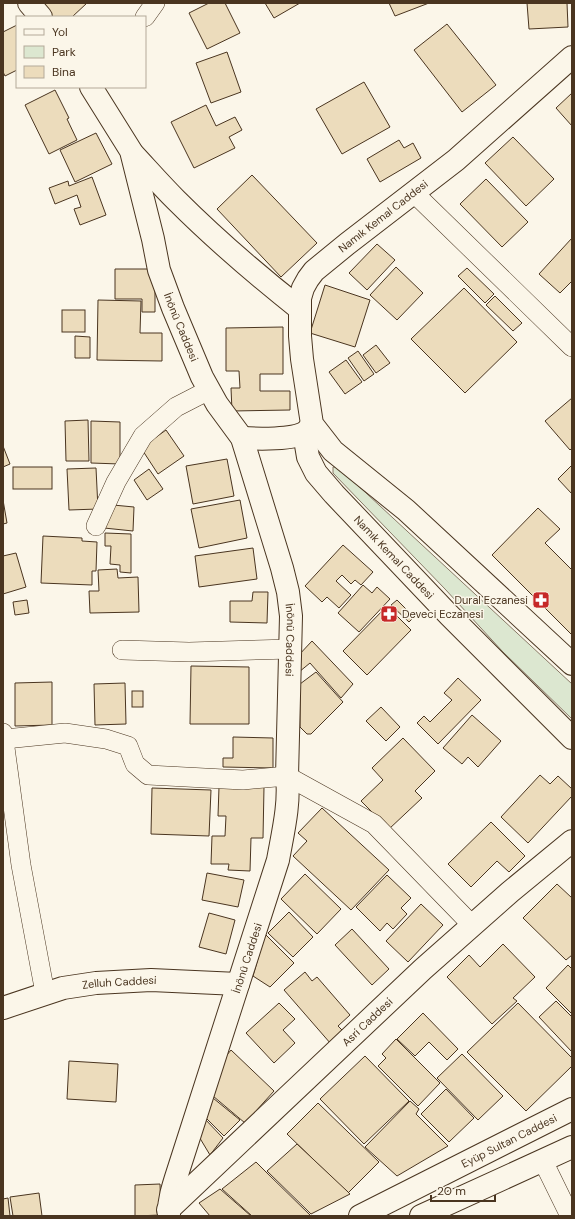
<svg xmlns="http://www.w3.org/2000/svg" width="575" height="1219" font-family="'DM Sans',sans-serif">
<rect width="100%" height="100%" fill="#fbf6e9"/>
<polygon fill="#dce7d0" stroke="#887966" points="333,467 338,467 572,684 572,719 503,652 445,589 333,473"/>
<g fill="#ecdcbc" stroke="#4a3520">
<polygon points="38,3 87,3 72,17 51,17"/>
<polygon points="209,3 225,3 240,33 207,49 189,13"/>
<polygon points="265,3 300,3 274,18"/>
<polygon points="389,3 429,3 395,16"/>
<polygon points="527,3 567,3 568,27 529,29"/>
<polygon points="447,24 496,85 462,112 414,50"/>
<polygon points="17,25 17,70 5,76 3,72 3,32"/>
<polygon points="227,52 241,92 211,103 196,63"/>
<polygon points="364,82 390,127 342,154 316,109"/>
<polygon points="55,90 69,118 67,119 77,140 49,154 25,105"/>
<polygon points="572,93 572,126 556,108"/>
<polygon points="206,105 216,126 235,117 242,130 229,137 235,148 194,168 171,122"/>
<polygon points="96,133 112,164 75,182 60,150"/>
<polygon points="513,137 554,179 526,206 485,163"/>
<polygon points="399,140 404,148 413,143 421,158 380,182 367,159"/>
<polygon points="252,175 317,243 281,277 217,209"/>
<polygon points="92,177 106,215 80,225 74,209 81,207 77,195 55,204 49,188 68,181 69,186"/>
<polygon points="486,179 528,222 502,247 460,204"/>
<polygon points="572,238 572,281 560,293 539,274"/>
<polygon points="377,244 395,260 367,290 349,273"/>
<polygon points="396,267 423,293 397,320 370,295"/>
<polygon points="467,268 494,294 485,303 458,276"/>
<polygon points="115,269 155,269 155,312 142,312 142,299 115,299"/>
<polygon points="325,285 370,300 355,347 310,333"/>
<polygon points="464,288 517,342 465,393 411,339"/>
<polygon points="495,296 522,323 513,331 486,305"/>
<polygon points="98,300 141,301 140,333 162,333 162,361 97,360"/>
<rect x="62" y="310" width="23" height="22"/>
<polygon points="283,327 283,374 260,374 260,391 290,391 290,410 232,411 231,388 240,388 239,371 226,371 226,328"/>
<polygon points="75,336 90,337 90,358 75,358"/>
<polygon points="376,345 390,363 376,373 363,355"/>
<polygon points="358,351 374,374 364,381 348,358"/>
<polygon points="346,360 362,382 345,394 329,372"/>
<polygon points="572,398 572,448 570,450 545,421"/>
<polygon points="88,420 89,461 66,461 65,421"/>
<polygon points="91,421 120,422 120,464 91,463"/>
<polygon points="166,430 184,456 158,474 141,448"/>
<polygon points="3,446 10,464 3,467"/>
<polygon points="227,459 234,496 193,504 186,466"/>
<polygon points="572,465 572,494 558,479"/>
<rect x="13" y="467" width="39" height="22"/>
<polygon points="96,468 98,509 69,510 67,469"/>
<polygon points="149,469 163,489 147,500 134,480"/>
<polygon points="3,500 7,523 3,524"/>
<polygon points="240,500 247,538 199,548 191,509"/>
<polygon points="113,505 134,507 133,531 104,528"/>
<polygon points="538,508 560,529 545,543 572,570 572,635 492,555"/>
<polygon points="105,533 131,534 131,573 120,572 120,565 110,564 111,546 105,546"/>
<polygon points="43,536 82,538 82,541 97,542 96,571 92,571 92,585 41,583"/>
<polygon points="343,545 373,572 361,585 355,580 351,584 342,575 336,581 351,595 339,608 327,597 322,602 305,586"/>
<polygon points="253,548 257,579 199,587 195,556"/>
<polygon points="16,553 26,587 3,594 3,556"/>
<polygon points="117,569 118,578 138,577 139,612 90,613 89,591 99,591 98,570"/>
<polygon points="363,585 372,593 377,587 390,599 359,632 338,613"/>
<polygon points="253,592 268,592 267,623 230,622 230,601 252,601"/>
<polygon points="27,600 29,613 15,615 13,602"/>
<polygon points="397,600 414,617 409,622 391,605"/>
<polygon points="387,606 411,630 367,675 343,651"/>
<polygon points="312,641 353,684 341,698 310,663 299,672 297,657"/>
<polygon points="191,666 249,667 249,724 190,724"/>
<polygon points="316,672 343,702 311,734 307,734 300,727 300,684"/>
<polygon points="458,678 481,700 438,744 417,723 424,716 430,722 452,700 444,693"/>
<polygon points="52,682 52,725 15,726 15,683"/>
<polygon points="125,683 126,724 95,725 94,684"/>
<rect x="132" y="691" width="11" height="16"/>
<polygon points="381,707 400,727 386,741 366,721"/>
<polygon points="472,715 501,741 478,767 468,757 462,764 443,748"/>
<polygon points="233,737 273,738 273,768 223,767 223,758 233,758"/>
<polygon points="403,738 435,771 415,791 422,798 389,829 361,801 383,780 372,768"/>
<polygon points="540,775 550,784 558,776 572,789 572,796 528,843 501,817"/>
<polygon points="219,787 264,787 263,838 251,838 250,871 228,870 229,864 211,864 212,836 225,836 226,816 218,816"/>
<polygon points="152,788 211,790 209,836 151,834"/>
<polygon points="322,808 389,870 351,910 293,856 307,841 298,833"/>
<polygon points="491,822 525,856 509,872 497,861 471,887 448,864"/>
<polygon points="207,873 244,880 238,907 202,900"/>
<polygon points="305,874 341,909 317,934 281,899"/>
<polygon points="387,875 411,898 401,908 407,914 393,929 387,923 380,931 356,907"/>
<polygon points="557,884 572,898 572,955 566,960 523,918"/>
<polygon points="421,904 443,925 408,962 386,941"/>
<polygon points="289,912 313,937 293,957 268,933"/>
<polygon points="209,913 235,920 226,954 199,947"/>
<polygon points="352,929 389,969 372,985 335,945"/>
<polygon points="265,934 294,963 270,987 253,976"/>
<polygon points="503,944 535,977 513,998 517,1001 492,1024 447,977 469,955 480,967"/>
<polygon points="568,965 572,969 572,1014 546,988"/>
<polygon points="305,972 312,981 317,977 350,1015 338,1026 344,1032 331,1044 284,990"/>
<polygon points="556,1001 572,1017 572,1052 539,1017"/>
<polygon points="279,1003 295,1019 283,1030 295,1043 274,1063 246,1033"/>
<polygon points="518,1003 572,1058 572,1066 526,1111 467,1052"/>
<polygon points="423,1013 458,1049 447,1060 429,1042 415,1056 397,1039"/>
<polygon points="396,1039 440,1083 418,1106 378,1066 386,1058 382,1054"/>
<polygon points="231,1050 274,1091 245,1123 213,1096 222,1061"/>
<polygon points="462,1054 503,1096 478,1120 437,1078"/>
<polygon points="365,1056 409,1101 364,1144 320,1099"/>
<polygon points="69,1061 118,1064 116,1102 67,1099"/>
<polygon points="446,1089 474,1118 449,1142 421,1114"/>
<polygon points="213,1098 240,1120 224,1136 205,1117"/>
<polygon points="410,1101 419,1109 416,1114 448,1146 397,1176 365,1147"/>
<polygon points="318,1103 379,1162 348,1193 287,1134"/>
<polygon points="204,1118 223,1138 210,1155 198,1135"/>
<polygon points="297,1144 347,1191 350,1194 311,1214 267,1171"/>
<polygon points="256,1162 266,1172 310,1215 308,1216 252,1216 222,1189"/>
<polygon points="160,1184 161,1215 135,1216 135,1185"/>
<polygon points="220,1189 251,1216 210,1216 199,1203"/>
<polygon points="39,1193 42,1216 13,1216 10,1197"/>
<polygon points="8,1198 10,1216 3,1216 3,1199"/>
</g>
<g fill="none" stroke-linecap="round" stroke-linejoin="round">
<g stroke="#4a3520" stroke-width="20">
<g id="street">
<polyline points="145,17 155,3"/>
<polyline points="414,193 572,347"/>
<polyline points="96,526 116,482 143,436 176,407 209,390"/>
<polyline points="122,650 189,652 291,649"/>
<polyline points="3,733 21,865 45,993"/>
<polyline points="5,739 65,733 106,739 128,746 135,764 148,775 243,780 287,776 374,824 472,925"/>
<polyline points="543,1161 570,1216"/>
</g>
</g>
<g stroke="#4a3520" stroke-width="24">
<g id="secondary">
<polyline points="29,3 41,17"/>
<polyline points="572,57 456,160 347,244 314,271 308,279 303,288 300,298 300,336 302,359 312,424 333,451 406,510 572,664"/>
<path id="s1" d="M91 87 131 151 153 239 159 270 173 308 202 377 217 404 242 438 282 568 288 592 291 616 287 776C290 804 283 832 278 860L180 1165C175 1181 168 1199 169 1216"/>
<path d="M133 154C147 169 161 185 176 200 215 239 257 275 300 309"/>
<path id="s2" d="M306 432V445L308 457 316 473 334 494 449 615 572 738"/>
<path d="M242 438C257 439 294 440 306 432 308 430 311 426 312 424"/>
<path id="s3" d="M3 1008 63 988 96 983 151 980 238 984"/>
<path id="s4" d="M168 1210 423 969 510 892 572 841"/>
<path id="s5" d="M360 1216 572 1109"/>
<polyline points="421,1216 572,1147"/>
</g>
</g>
<use href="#street" stroke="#fbf6e9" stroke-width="19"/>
<use href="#secondary" stroke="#fbf6e9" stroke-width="22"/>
</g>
<defs>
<g id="pharmacy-square" transform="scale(0.9)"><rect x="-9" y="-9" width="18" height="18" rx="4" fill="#c62828" stroke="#fbf6e9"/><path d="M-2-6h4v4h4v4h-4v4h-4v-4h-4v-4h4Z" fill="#fff"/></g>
</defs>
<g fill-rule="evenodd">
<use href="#pharmacy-square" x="541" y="600"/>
<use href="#pharmacy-square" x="389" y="614"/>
</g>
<g text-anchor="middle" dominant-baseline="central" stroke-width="3" stroke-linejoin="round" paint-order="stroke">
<g font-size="11" fill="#4a3520" stroke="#fbf6e9">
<text transform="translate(383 216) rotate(-38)">Namık Kemal Caddesi</text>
<text stroke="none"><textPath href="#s1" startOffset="259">İnönü Caddesi</textPath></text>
<text stroke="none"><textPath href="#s2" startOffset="158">Namık Kemal Caddesi</textPath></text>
<text stroke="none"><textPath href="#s1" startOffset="595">İnönü Caddesi</textPath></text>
<text transform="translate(247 958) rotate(-72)">İnönü Caddesi</text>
<text stroke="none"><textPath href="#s3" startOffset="120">Zelluh Caddesi</textPath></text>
<text stroke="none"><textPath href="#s4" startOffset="274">Asri Caddesi</textPath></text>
<text stroke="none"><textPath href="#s5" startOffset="167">Eyüp Sultan Caddesi</textPath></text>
</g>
<g font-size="11" fill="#4a3520" stroke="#fbf6e9" text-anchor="end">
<text x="528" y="600">Dural Eczanesi</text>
<text x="402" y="614" text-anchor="start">Deveci Eczanesi</text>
</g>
</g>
<rect width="575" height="1219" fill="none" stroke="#4a3520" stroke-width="8"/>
<rect x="16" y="16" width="130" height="72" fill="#fbf6e9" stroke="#b4a999"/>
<rect x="24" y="29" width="20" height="6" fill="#fbf6e9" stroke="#b4a999"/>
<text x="52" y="36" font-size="12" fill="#4a3520">Yol</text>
<rect x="24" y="46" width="20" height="12" fill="#dce7d0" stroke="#b4a999"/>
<text x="52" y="56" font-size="12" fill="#4a3520">Park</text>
<rect x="24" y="66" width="20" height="12" fill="#ecdcbc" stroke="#b4a999"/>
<text x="52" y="76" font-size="12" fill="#4a3520">Bina</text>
<path d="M431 1195v6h64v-6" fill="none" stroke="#4a3520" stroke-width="2"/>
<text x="437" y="1195" font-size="12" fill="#4a3520" stroke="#fbf6e9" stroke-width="3" paint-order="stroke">20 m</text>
</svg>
